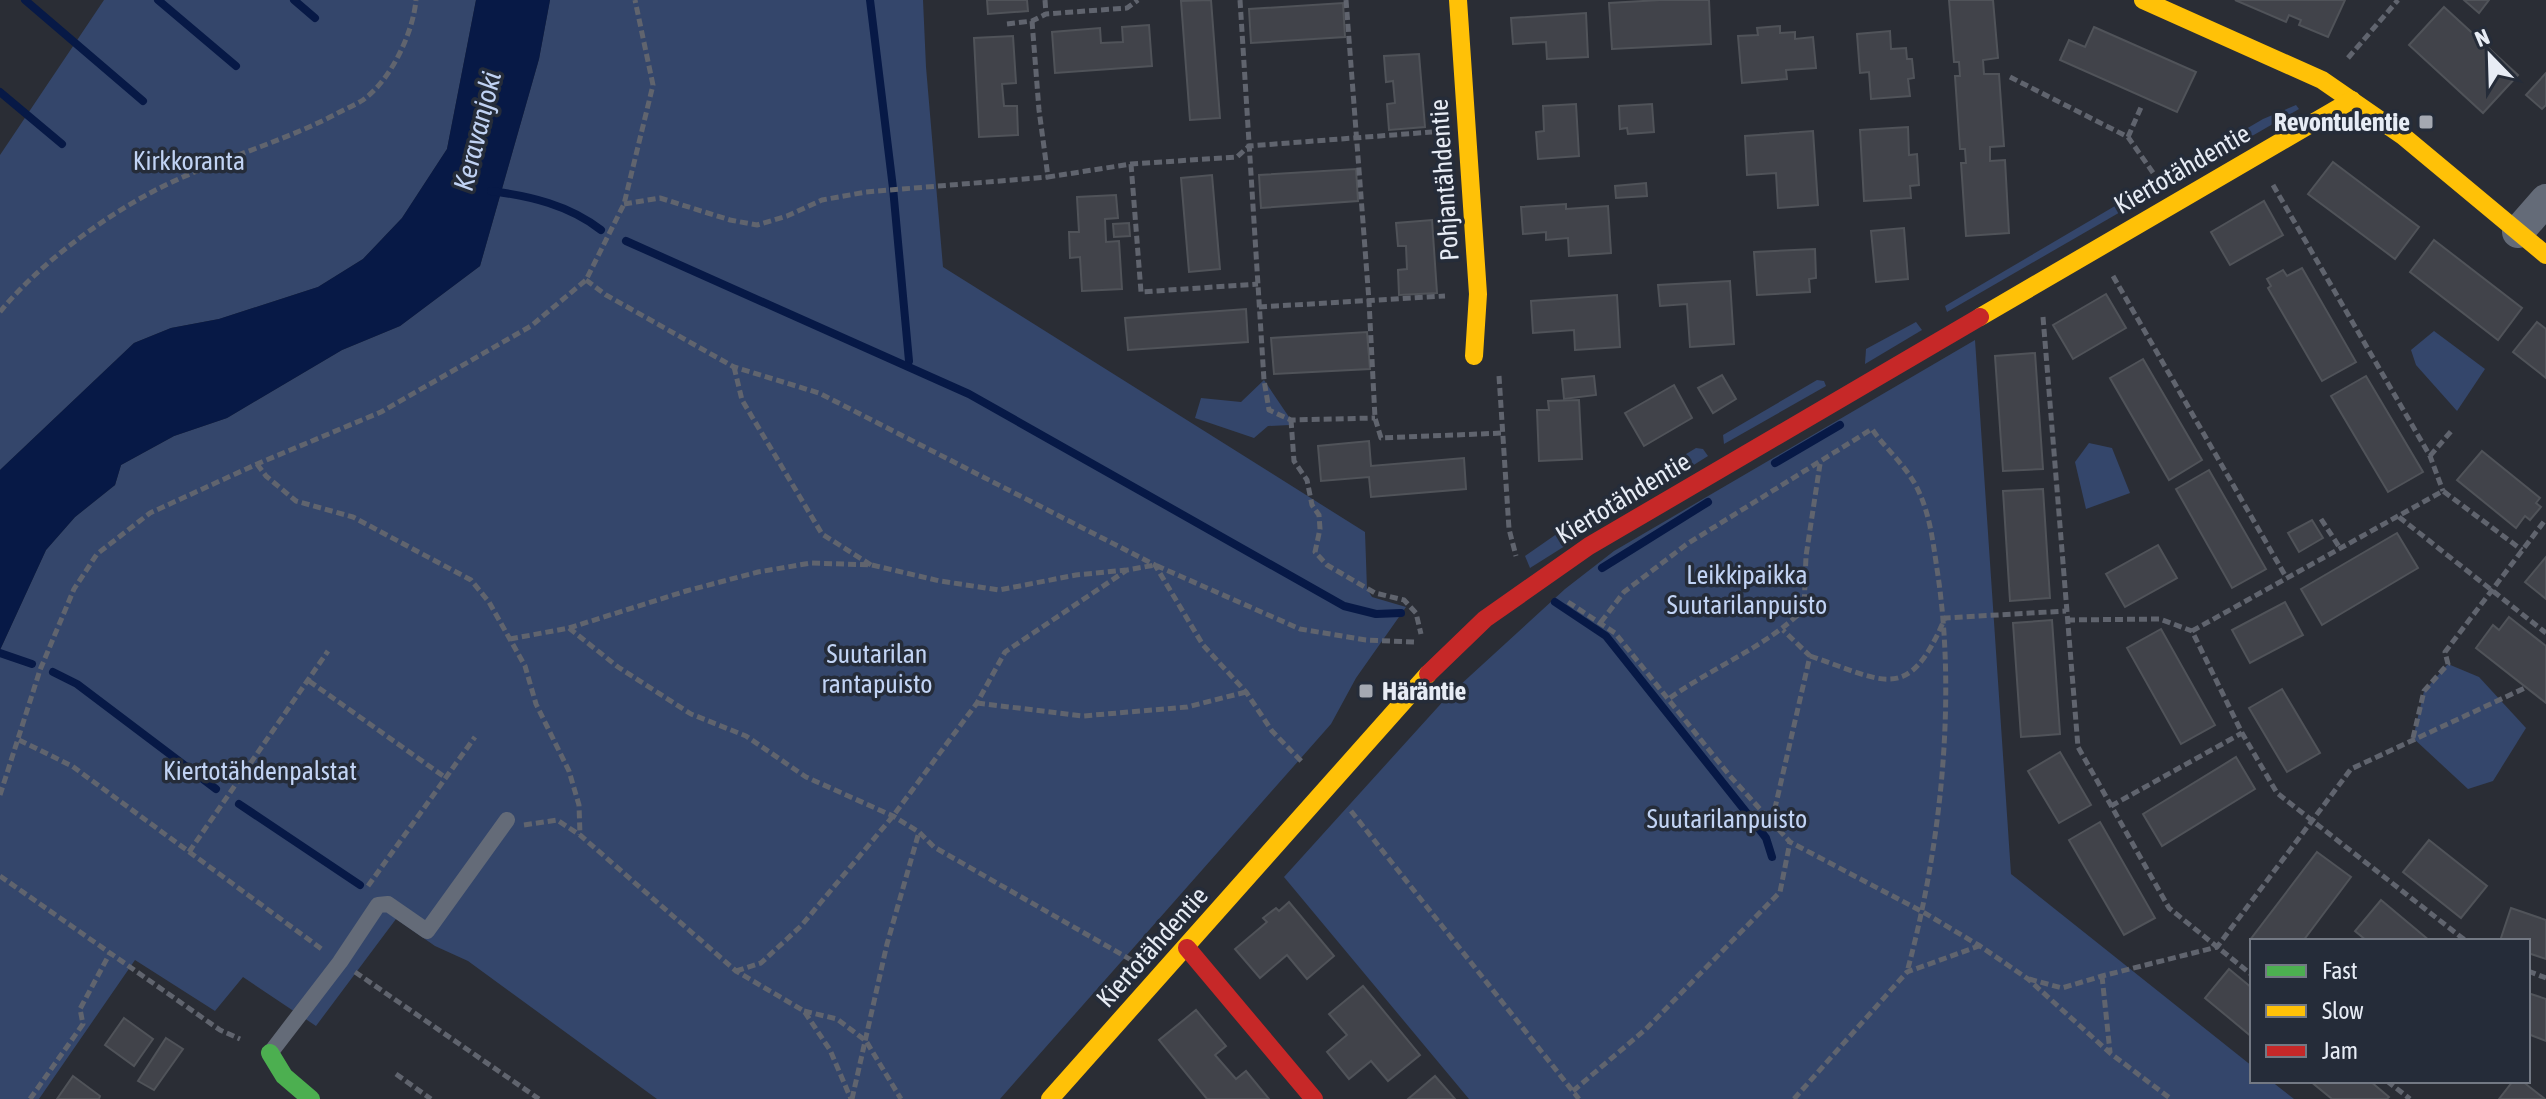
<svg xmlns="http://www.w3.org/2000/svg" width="2546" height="1099" font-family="'Asap Condensed',sans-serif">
<rect width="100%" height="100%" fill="#2a2d35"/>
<g fill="#34466b">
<polygon points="104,0 476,0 447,149 402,218 363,259 318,287 219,319 171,328 134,343 0,470 0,155"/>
<polygon points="550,0 923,0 926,67 943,267 1365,532 1367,589 1372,597 1406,607 1356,678 1331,724 1000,1099 657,1099 468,961 435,946 396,919 316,1026 243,977 215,1011 135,960 39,1099 0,1099 0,650 46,550 75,517 115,485 121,465 174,436 227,418 342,350 400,326 480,266 539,59"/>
<polygon points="2296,105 2299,109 1947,312 1945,306 2263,119"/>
<polygon points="1916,322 1922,330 1865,364 1866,349"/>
<polygon points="2434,331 2485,369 2457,411 2416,365 2411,350"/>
<polygon points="1975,340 2011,874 2252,1066 2252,1081 2271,1081 2294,1099 1469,1099 1284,877 1447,697 1565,589 1614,551"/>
<polygon points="1264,380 1291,420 1290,425 1268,426 1254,438 1195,418 1201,398 1241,402"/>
<polygon points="1817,380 1824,381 1826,386 1724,444 1723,435"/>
<polygon points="2089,443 2112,448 2130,493 2086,509 2075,462"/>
<polygon points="1696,448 1703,449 1708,456 1530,568 1525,556 1571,524"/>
<polygon points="2448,664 2479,677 2526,728 2493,781 2468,789 2413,738 2424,691"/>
</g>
<polygon fill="#071946" points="476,0 550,0 539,59 480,266 400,326 342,350 227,418 174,436 121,465 115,485 75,517 46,550 0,650 0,470 134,343 171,328 219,319 318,287 363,259 402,218 447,149"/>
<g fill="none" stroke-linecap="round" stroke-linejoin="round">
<g stroke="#071946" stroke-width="8">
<polyline points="25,0 143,101"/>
<polyline points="158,0 236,66"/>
<polyline points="294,0 315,18"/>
<polyline points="870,0 893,188 909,361"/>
<polyline points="0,92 62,144"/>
<path d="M491 191C530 196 569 205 601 230"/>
<polyline points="626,241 969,394 1344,606 1376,614 1401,613"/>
<polyline points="1775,463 1840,425"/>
<polyline points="1602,568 1708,502"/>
<polyline points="1555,602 1606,636 1750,817 1766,838 1772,857"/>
<polyline points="0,653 32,664"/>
<polyline points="53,672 77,684 216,789"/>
<polyline points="239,804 360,885"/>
</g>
</g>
<g fill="#41434a" stroke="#505359" stroke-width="2">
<polygon points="987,0 1027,0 1028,11 988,14"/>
<polygon points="1211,0 1220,118 1190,120 1181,1"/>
<polygon points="1660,0 1709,0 1711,44 1612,49 1609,3"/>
<polygon points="1949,0 1993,0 1998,58 1983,60 1984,74 1999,74 2004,146 1990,147 1990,161 2005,160 2009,233 1966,236 1961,163 1966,163 1965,149 1960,149 1955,76 1960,76 1959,62 1954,62"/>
<polygon points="2235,0 2345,0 2328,37 2299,25 2301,20 2289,15 2286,22"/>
<polygon points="2464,0 2489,0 2479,13"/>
<polygon points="1343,3 1345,37 1251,43 1249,9"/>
<polygon points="2444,7 2518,75 2483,113 2409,45"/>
<polygon points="1586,13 1588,57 1547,59 1546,42 1513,44 1511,18"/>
<polygon points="1149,25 1152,66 1055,73 1052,32 1100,28 1101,43 1123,42 1122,27"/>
<polygon points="1780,26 1780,33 1795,32 1795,39 1813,37 1816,68 1786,70 1787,79 1742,83 1738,36 1758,35 1757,28"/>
<polygon points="2094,27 2196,72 2177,112 2060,60 2069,40 2085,47"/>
<polygon points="1890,31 1891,49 1906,48 1907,59 1912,59 1914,78 1908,79 1910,96 1871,99 1869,72 1860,73 1857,34"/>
<polygon points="1013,36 1016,83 1002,84 1004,106 1017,106 1018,135 979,137 974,38"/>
<polygon points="1419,54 1425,127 1389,130 1387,104 1395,103 1393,81 1386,82 1384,56"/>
<polygon points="2546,73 2546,105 2542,109 2526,95"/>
<polygon points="1576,104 1579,156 1538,159 1536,132 1544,131 1543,106"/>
<polygon points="1652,104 1654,132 1628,134 1627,128 1620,129 1619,106"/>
<polygon points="1908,127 1909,155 1917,154 1919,185 1910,186 1911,198 1864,201 1860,130"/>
<polygon points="1813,131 1818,205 1778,208 1776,173 1747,175 1745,136"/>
<polygon points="2333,162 2419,227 2395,259 2308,194"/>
<polygon points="1356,169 1358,201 1261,208 1259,175"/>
<polygon points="1212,175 1220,269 1189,272 1181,178"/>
<polygon points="1646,183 1647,196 1616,198 1615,186"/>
<polygon points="1116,195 1118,218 1105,219 1106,242 1119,241 1122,289 1082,291 1080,257 1070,258 1069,232 1079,232 1077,197"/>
<polygon points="2264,201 2283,235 2230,265 2211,232"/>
<polygon points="1566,204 1566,209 1608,206 1611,253 1569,256 1568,238 1546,240 1546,232 1523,234 1521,207"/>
<polygon points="1432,220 1437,293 1399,295 1398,270 1407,269 1406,246 1398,246 1396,223"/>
<polygon points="1129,223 1130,236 1114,237 1113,224"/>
<polygon points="1904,228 1908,279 1876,282 1871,231"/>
<polygon points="2434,240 2522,308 2498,340 2410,272"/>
<polygon points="1815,249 1816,278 1809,279 1810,292 1757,295 1754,252"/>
<polygon points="2302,268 2356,362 2322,381 2268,288 2271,286 2267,279 2283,270 2287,276"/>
<polygon points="1730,281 1734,344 1690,347 1687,304 1660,306 1658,285"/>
<polygon points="2106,294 2126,328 2073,359 2053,325"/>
<polygon points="1617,295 1620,347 1575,350 1574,330 1533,333 1531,301"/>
<polygon points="1246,309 1248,342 1128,350 1125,318"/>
<polygon points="2537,322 2546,329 2546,378 2513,352"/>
<polygon points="1367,332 1370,369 1274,374 1271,338"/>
<polygon points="2035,353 2043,469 2003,471 1995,356"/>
<polygon points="2143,359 2202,460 2169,480 2110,378"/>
<polygon points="1722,375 1736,399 1713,413 1698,388"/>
<polygon points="1594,376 1596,395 1564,399 1562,379"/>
<polygon points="2366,376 2423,472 2388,492 2331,396"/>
<polygon points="1674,385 1692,418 1644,446 1625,413"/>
<polygon points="1579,400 1582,459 1539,461 1537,410 1549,410 1548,401"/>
<polygon points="1369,441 1371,466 1464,458 1466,489 1371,497 1369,477 1321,481 1318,446"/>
<polygon points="2482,451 2540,498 2536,503 2541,507 2530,520 2525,516 2516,528 2457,480"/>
<polygon points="2209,470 2266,569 2232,588 2176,489"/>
<polygon points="2043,489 2050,598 2010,601 2003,491"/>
<polygon points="2312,520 2323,538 2299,552 2288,533"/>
<polygon points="2397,533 2418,568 2322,625 2301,589"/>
<polygon points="2158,545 2177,578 2125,607 2106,574"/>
<polygon points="2546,557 2546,599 2525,582"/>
<polygon points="2285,602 2303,635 2250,663 2232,630"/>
<polygon points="2509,617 2546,646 2546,703 2476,648 2493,625 2499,630"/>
<polygon points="2052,620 2060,734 2021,737 2013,623"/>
<polygon points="2161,629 2215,725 2181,744 2127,648"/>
<polygon points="2282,689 2320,753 2287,772 2249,708"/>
<polygon points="2060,752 2091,805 2059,823 2028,771"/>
<polygon points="2236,757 2255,789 2162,846 2143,814"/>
<polygon points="2100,822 2155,918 2124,935 2069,840"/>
<polygon points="2429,840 2487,886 2461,918 2403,872"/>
<polygon points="2317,852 2351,877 2303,941 2252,942 2250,940"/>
<polygon points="2381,900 2430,941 2367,941 2355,931"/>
<polygon points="1289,902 1334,956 1307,979 1287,955 1260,978 1235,949 1267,922 1263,918 1276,908 1279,911"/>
<polygon points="2511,908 2546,920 2546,959 2528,953 2528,941 2500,941"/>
<polygon points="2229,969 2252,988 2252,1037 2205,998"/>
<polygon points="1363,986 1420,1055 1388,1081 1371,1061 1349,1079 1327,1052 1347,1035 1329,1014"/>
<polygon points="2528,993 2546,999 2546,1041 2528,1034"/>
<polygon points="1196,1010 1226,1046 1215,1055 1236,1079 1246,1071 1269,1099 1207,1099 1159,1040"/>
<polygon points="124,1018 153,1039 134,1066 105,1045"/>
<polygon points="166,1038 183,1049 154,1090 138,1081"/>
<polygon points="73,1076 100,1096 99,1099 57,1099"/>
<polygon points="1435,1076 1455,1099 1408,1099"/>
<polygon points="2310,1081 2370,1081 2389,1097 2387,1099 2332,1099"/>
<polygon points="2513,1081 2522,1081 2545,1099 2499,1099"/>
</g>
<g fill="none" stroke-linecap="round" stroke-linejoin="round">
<g stroke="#60646e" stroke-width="5" stroke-dasharray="8 4" stroke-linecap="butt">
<polyline points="1045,0 1046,14"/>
<polyline points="1240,0 1264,380 1269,410 1291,420 1375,418"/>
<polyline points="1346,0 1369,301 1375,418 1381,438 1503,433"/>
<polyline points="1032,21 1039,110 1048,177 1131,164 1237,157 1249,146 1432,132"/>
<polyline points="1007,24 1032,21 1046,14 1127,8 1138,0"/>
<polyline points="2348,58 2398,0"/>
<polyline points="2010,77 2128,137 2156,177"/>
<polyline points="2128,137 2142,105"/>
<polyline points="1131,164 1141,292 1258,284"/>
<polyline points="2273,185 2430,456 2443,491"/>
<polyline points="624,204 660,198 730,220 757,225 787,216 822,200 866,192 1048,177"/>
<polyline points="2113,276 2286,577"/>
<polyline points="586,280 606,295 734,367 819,393 1155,565 1203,645 1246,692 1272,731 1303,763"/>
<polyline points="1259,307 1445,296"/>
<path d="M0 312C37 266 99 220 152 192 210 161 277 145 336 114 345 109 355 105 363 100 391 80 413 33 416 0"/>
<polyline points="2043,317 2078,747 2169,908 2252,975"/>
<polyline points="734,367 742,400 822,534 871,565"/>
<polyline points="1499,376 1509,529 1516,556"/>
<polyline points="1291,420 1294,461 1307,480 1312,505 1319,515 1320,529 1315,552 1327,565 1375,593 1404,600 1416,613 1421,634"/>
<polyline points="2430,456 2453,429"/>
<polyline points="257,464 266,476 296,501 353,517 471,580 489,602 525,666 536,704 569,771 579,805 580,835"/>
<polyline points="2399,517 2546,633"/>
<polyline points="2321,519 2340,548"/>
<polyline points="1568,602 1615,633 1730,776 1790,842 1923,912 1980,946 2028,979 2110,1053 2171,1099"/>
<polyline points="2067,620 2160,619 2192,631 2242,733 2277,793 2466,941"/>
<path d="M1601 622 1624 592 1687 544 1872 429C1887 451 1908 467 1919 492 1930 516 1933 542 1937 569 1957 697 1941 847 1907 972"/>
<polyline points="569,628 618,667 691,714 746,736 806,777 893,816 919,832 934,847 1133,961"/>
<polyline points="2192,631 2443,491 2522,550"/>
<polyline points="510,639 569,628 686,591 758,572 811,563 872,565 940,581 999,590 1076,575 1126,570"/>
<path d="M1810 656C1885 681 1908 705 1945 618L2066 611"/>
<polyline points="309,681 446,778"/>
<path d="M1670 698C1713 667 1766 647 1804 609L1806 556 1820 464"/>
<polyline points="977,703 1083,716 1187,707 1246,692"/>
<polyline points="2413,738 2424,691 2448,664 2445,652 2546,519"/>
<polyline points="19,740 72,766 323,950"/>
<polyline points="0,795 40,670 74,589 97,554 150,513 257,464 381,412 531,326 586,280 624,204 653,85 635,0"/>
<polyline points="2111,806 2242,733"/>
<polyline points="1351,811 1579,1099"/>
<polyline points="1772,821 1810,656 1783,630"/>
<polyline points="524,825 557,820 580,835 736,971 804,1011 830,1050 851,1099"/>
<polyline points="189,852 328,651"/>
<polyline points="0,876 220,1030 240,1039"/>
<polyline points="368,886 475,737"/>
<polyline points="736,971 761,963 801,926 893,816 977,703 1005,652 1127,570 1155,565 1300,629 1366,640 1414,642"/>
<polyline points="2528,971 2546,978"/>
<polyline points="355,972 539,1099"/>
<polyline points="2102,976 2110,1052"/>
<polyline points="2029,979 2062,988 2102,976 2217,947 2351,769 2527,687"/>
<polyline points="804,1011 837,1019 866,1041 901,1099"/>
<polyline points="396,1074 431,1099"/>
<polyline points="2387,1081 2410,1099"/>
<polyline points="1573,1091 1646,1029 1780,892 1790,842"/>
<polyline points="30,1099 83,1024 80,1009 110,953"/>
<polyline points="852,1099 887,944 919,832"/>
<polyline points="1794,1099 1907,972 1979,946"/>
</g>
<polyline stroke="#646b78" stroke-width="16" points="271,1052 340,962 378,905 388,904 427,931 507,820"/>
<polyline stroke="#646b78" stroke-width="32" points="2518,232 2546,200"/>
<polyline stroke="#4caf50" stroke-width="18" points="270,1053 284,1076 311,1099"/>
<g stroke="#ffc107" stroke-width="18">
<polyline points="1458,0 1478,294 1474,356"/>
<polyline points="2143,0 2322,80 2403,136 2546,255"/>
<polyline points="1980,317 2352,100"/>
<polyline points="1050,1099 1428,674"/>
</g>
<g stroke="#c62828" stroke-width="18">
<polyline points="1428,674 1485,619 1589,546 1980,317"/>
<polyline points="1187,948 1314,1099"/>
</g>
</g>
<g fill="#a5a9b2" stroke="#252c39" stroke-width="3">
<rect x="2418" y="114" width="16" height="16" rx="4"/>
<rect x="1358" y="683" width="16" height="16" rx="4"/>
</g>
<g text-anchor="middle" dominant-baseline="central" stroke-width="7" stroke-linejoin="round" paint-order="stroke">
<g font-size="26" font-weight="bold" fill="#e7ecf5" stroke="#252c39" text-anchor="end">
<text x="2410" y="122">Revontulentie</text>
<text x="1382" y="691" text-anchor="start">Häräntie</text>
</g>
<g font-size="26" fill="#c1d3f4" stroke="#252c39">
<text x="189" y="161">Kirkkoranta</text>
<text x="1747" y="575">Leikkipaikka<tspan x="1747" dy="30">Suutarilanpuisto</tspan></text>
<text x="877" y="654">Suutarilan<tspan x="877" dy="30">rantapuisto</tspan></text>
<text x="260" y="771">Kiertotähdenpalstat</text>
<text x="1727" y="819">Suutarilanpuisto</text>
</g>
<g font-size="26" fill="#e7ecf5" stroke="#252c39">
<text transform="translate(2182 169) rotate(-30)">Kiertotähdentie</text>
<text transform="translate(1444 180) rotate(-94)">Pohjantähdentie</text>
<text transform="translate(1623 498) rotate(-31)">Kiertotähdentie</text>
<text transform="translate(1152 947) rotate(-48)">Kiertotähdentie</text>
</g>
<g font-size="28" font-style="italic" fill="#c0d2f3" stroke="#252c39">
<text transform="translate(477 131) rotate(-76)">Keravanjoki</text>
</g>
</g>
<rect x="2250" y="939" width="280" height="144" fill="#252c39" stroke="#737984" stroke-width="2"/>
<rect x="2266" y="965" width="40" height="12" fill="#4caf50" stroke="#737984" stroke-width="2"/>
<text x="2322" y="979" font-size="24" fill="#e7ecf5">Fast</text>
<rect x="2266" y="1005" width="40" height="12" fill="#ffc107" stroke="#737984" stroke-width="2"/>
<text x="2322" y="1019" font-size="24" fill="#e7ecf5">Slow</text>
<rect x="2266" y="1045" width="40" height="12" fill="#c62828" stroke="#737984" stroke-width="2"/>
<text x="2322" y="1059" font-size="24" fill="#e7ecf5">Jam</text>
<g transform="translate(2490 56) rotate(337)" stroke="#252c39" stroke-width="6" paint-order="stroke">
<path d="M0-6L14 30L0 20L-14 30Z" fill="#e7ecf5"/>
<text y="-12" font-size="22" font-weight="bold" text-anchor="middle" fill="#e7ecf5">N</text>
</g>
</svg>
